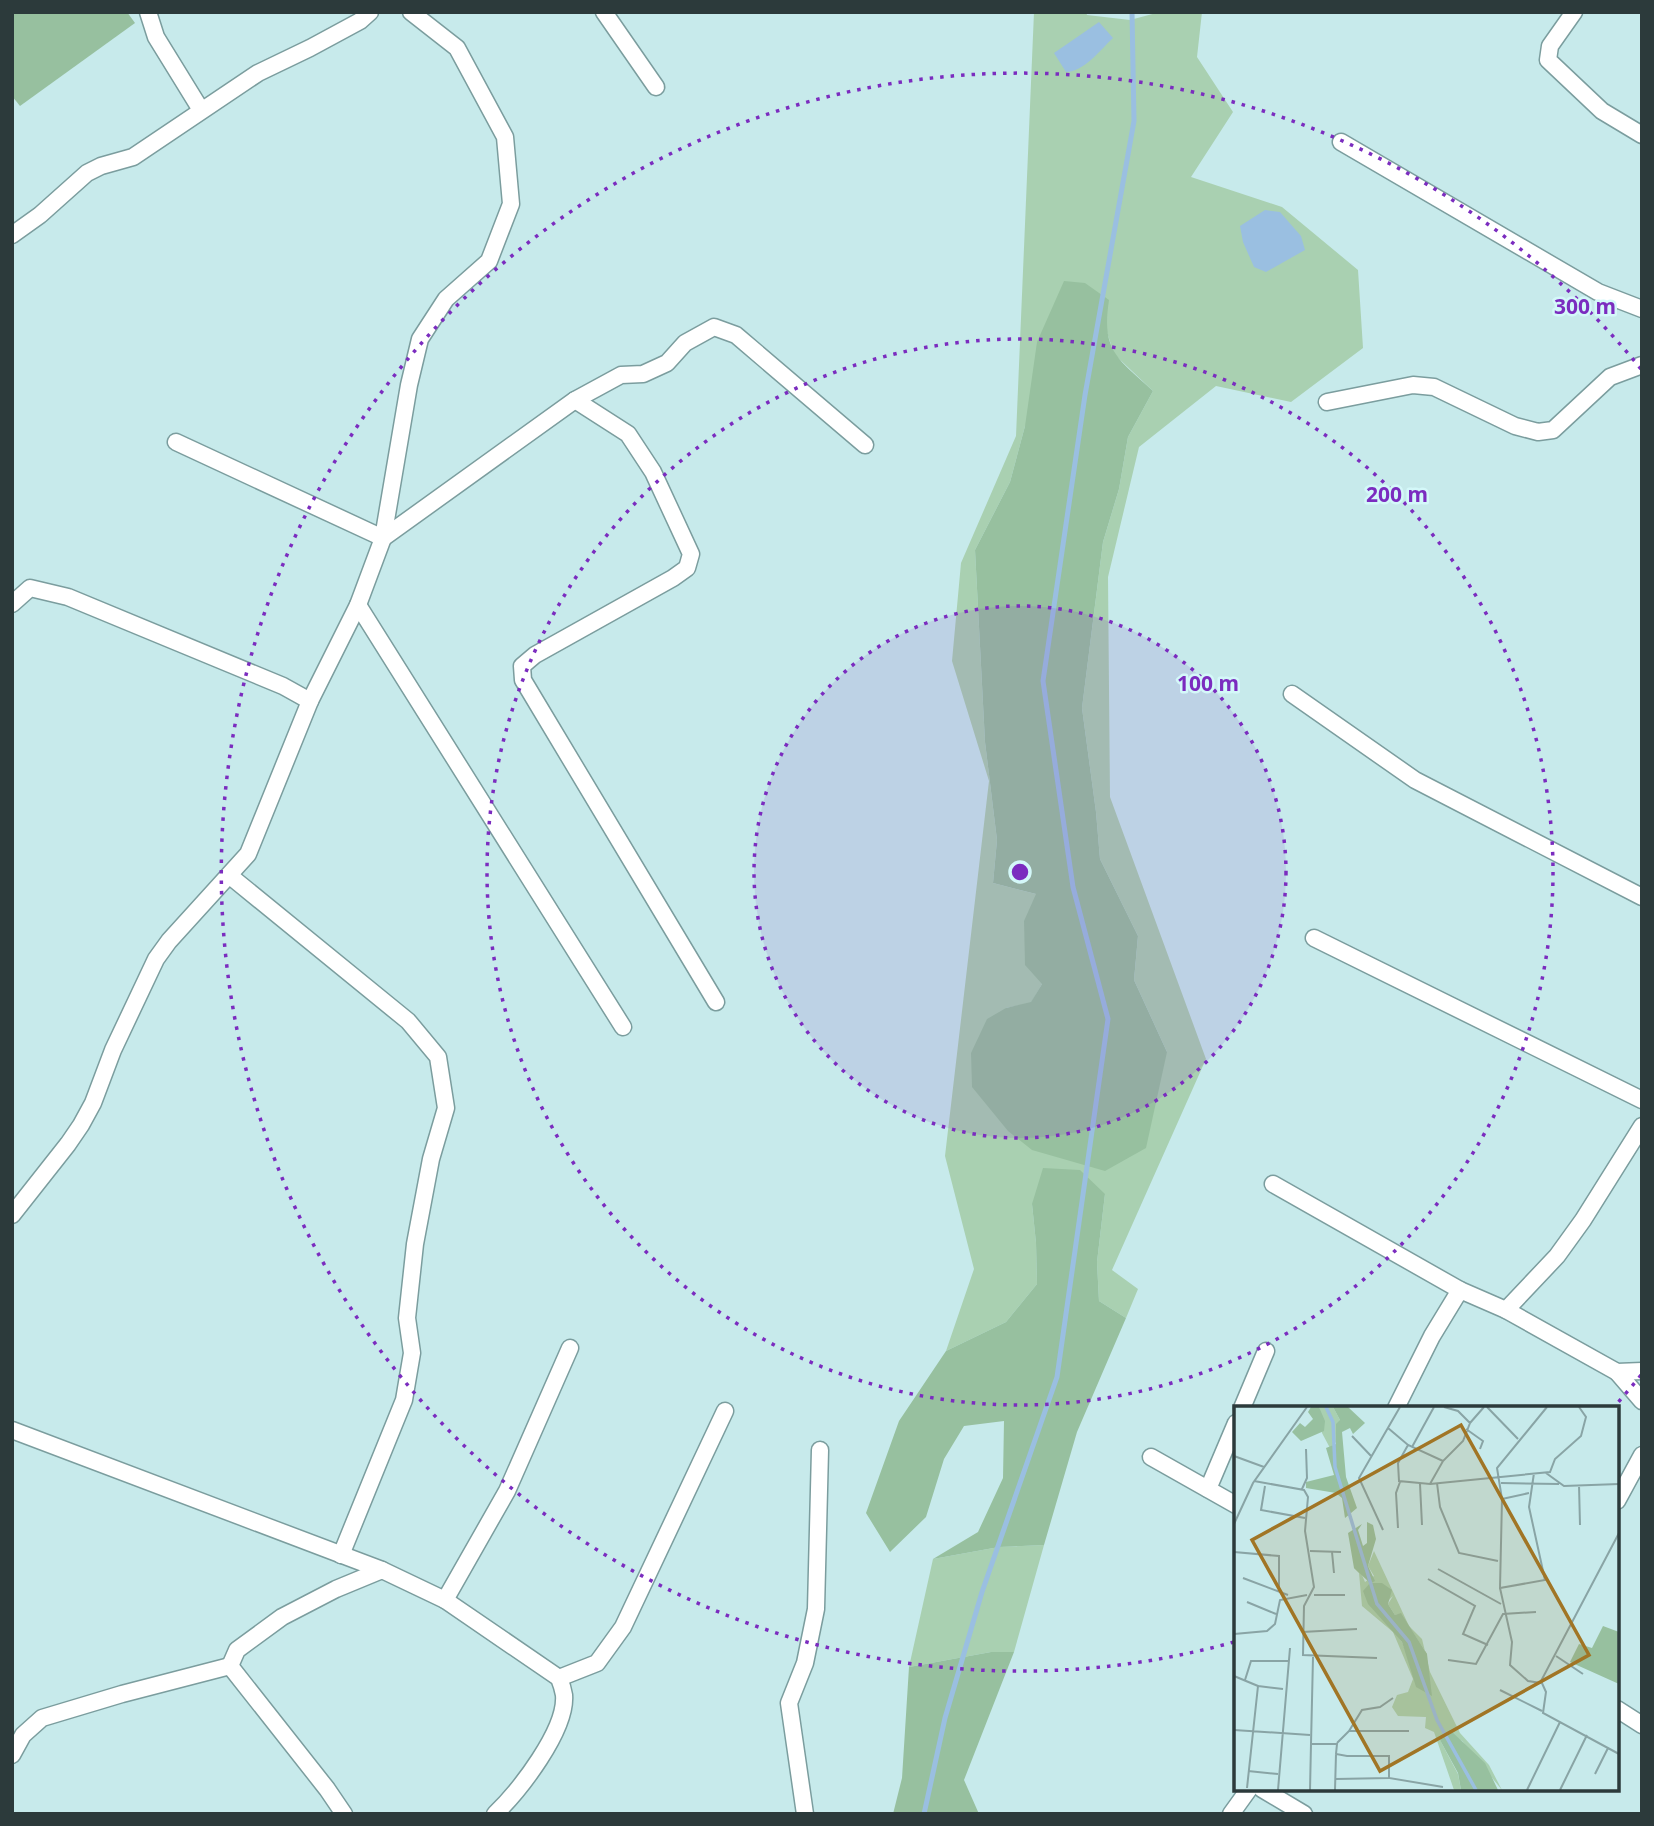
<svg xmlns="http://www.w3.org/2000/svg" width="1654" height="1826" font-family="'Noto Sans',sans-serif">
<rect width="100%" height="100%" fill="#c7eaeb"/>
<g fill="#a9d0b1" fill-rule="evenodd">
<path d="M1034 12H1086L1087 15 1130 20 1160 12H1202L1197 57 1233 112 1191 177 1282 207 1358 270 1363 348 1291 402 1216 386 1139 447 1108 577 1110 797 1206 1059 1112 1270 1138 1289 1126 1318 1099 1301 1097 1262 1105 1194 1032 1204 1036 1243 1037 1284 1006 1322 946 1351 974 1269 945 1156 989 781 952 661 961 563 1016 436ZM1105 326 1114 354 1153 391 1128 437 1119 489 1103 542 1082 708 1096 812 1100 859 1138 936 1134 980 1167 1052 1006 1008 1031 1003 1042 984 1036 894 993 883 997 840 985 742 975 550 1010 482 1025 426Z"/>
<polygon points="1044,1545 1014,1652 991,1652 909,1667 933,1559 999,1547"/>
</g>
<g fill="#97c09f">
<polygon points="12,12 127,12 135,23 20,106 12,96"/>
<path d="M1064 281 1085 283 1109 300C1101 352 1118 358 1153 391L1128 437 1119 489 1103 542 1082 708 1096 812 1100 859 1138 936 1134 980 1167 1052 1146 1148 1105 1171 1032 1150 1008 1131 972 1087 971 1053 987 1019 1006 1008 1031 1002 1042 984 1025 965 1024 921 1036 894 993 883 997 840 985 742 975 550 1010 482 1025 426 1037 342Z"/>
<polygon points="1043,1168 1080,1170 1105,1194 1097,1262 1099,1301 1126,1318 1077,1432 1044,1545 999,1547 933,1559 978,1532 1003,1478 1004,1421 964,1426 944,1459 926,1517 890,1552 866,1513 899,1421 946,1351 1006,1322 1037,1284 1036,1243 1032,1204"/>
<polygon points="991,1652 1014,1652 964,1780 979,1814 893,1814 902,1778 909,1667"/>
</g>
<g fill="#9abfe1">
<path d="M1099 22 1113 38C1101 49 1084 72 1066 72L1054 53Z"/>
<polygon points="1265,210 1280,212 1301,236 1305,250 1266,272 1254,267 1243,242 1240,226"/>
</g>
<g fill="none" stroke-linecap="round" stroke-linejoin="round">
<polyline stroke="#9abfe1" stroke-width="5" points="924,1814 945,1718 982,1592 1057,1377 1108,1019 1073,887 1043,681 1085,395 1134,121 1132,12"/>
<g stroke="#7b9d9e" stroke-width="19">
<g id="minor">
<polyline points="148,12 156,37 201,110"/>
<polyline points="604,12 656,87"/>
<polyline points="1574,12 1550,46 1548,60 1602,111 1642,135"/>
<polyline points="1341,142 1598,292 1642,309"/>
<polyline points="12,235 40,215 87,173 101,166 133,157 258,73 310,48 360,21 370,12"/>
<polyline points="575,400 628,434 653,472 691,554 687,568 673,578 535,655 522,666 523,680 716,1002"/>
<polyline points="1327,402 1413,385 1434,387 1515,426 1538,432 1553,430 1610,377 1642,365"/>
<polyline points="176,442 383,538 575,400 621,375 643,374 667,363 685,343 714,327 736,335 865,445"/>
<polyline points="12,604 30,588 68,597 283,686 310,701 248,854 169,941 156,959 113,1050 93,1103 81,1125 68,1144 12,1215"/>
<polyline points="358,605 623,1027"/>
<polyline points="1292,694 1415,780 1642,897"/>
<polyline points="310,701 358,605 383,538 409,385 420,339 446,299 489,261 511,204 505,137 457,48 411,12"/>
<polyline points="230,876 408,1021 438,1057 446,1108 431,1159 415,1244 407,1318 412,1353 404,1400 341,1555"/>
<polyline points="1314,938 1642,1100"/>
<polyline points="1273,1184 1460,1290"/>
<polyline points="1506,1310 1617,1372 1642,1371"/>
<polyline points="1617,1372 1642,1401"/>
<polyline points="1242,1408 1266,1351"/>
<polyline points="1396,1408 1432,1336 1460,1290 1506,1310 1557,1256 1583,1220 1642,1126"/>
<polyline points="12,1430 382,1570"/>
<polyline points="1151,1457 1236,1505"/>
<polyline points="1208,1489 1236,1423"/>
<polyline points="1617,1501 1642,1455"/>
<polyline points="445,1600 507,1491 570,1348"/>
<path d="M230 1666 237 1650 282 1617 336 1589 382 1570 445 1600 559 1678C561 1683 563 1689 564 1695 567 1730 519 1791 495 1814"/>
<polyline points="230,1666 327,1789 344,1814"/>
<polyline points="559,1678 597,1663 623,1627 725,1411"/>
<polyline points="1617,1709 1642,1725"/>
<polyline points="12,1755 23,1735 42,1718 122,1694 230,1666"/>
<polyline points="1262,1789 1304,1814"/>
<polyline points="805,1814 789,1703 805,1663 816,1609 820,1450"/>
<polyline points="1231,1814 1249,1789"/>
</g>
</g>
<use href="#minor" stroke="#fff" stroke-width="16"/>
</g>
<circle cx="1020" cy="872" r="266" fill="#7b2cbf" fill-opacity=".12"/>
<g fill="none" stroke="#7b2cbf" stroke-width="3.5" stroke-dasharray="3.5 7">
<circle cx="1020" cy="872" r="266"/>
<circle cx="1020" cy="872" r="533"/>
<path d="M1641 1375A799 799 0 0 1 1614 1407M1234 1642A799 799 0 1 1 1641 369"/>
</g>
<g transform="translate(1234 1406)">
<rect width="385" height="385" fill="#c7eaeb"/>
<path d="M85 1H99L106 14 103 35 96 42 88 27ZM140 145 175 220 188 233 196 266 226 327 255 359 268 384 228 335 218 330 207 336 224 368 227 384H220L200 326 191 322 192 311 164 310 158 301 163 289 174 286 179 273 159 226 128 200 125 167 120 162H125L131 176 140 170 134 160ZM159 190 154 198 161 209 167 208 193 248 192 286 182 273 168 236 143 205Z" fill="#a9d0b1" fill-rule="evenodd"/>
<path d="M77 1H85L91 15 90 25 67 35 58 26 66 17 71 21 79 13 74 6ZM99 1H114L131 17 119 28 116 22 108 26 112 71 123 102 111 112 108 92 102 87 72 82V76L100 69 92 42 102 38V18L106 14ZM133 116 139 119 142 133 134 160 141 175 137 177H148L158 184 154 198 161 209 167 207 193 248 198 290 182 281 168 236 134 198 129 185 136 177 120 162 114 127 128 118 124 124 129 140 133 137ZM369 220 385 226V278L336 256 345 238 358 242ZM216 324 251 357 264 384H227L224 367 207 336 206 331Z" fill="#97c09f"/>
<path fill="none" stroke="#9abfe1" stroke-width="3.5" d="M92 1 99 16 101 61 143 198 175 236 203 314 242 384"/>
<path fill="none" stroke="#89a4a5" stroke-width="2" d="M253 1 284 33M236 17 250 1M154 22 174 39 209 55M232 23 249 35 246 43M118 30 138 51M174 39 164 57 165 75 196 78 209 55 229 35 236 17 224 5 210 1M178 41 200 1M0 50 30 61M300 67 295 101 311 174 266 182 268 93 263 62 313 1M312 67 330 80 385 78M20 75 70 84 74 91 71 125 80 181 70 200 69 249 143 252M203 77 206 101 225 147 264 155M267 77 325 78M186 78 188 119M196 78 316 66 321 53 347 30 352 11 345 1M345 79 346 119M31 80 27 104 71 112M68 83 73 72 72 43M268 93 295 87M0 118 19 77 73 1M164 122 162 87 166 76M149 124 125 72 166 1M385 127 307 275 312 286 309 307 385 348M76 145 107 146M0 146 45 150V186M98 146 100 167M204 163 267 198M9 172 54 189M194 173 241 200 229 228 254 239M266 182 278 236 276 259 294 275 307 277M80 189H111M13 196 42 208M68 226 123 223M0 228 33 225 41 218 46 194 73 189M322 250 349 268M79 251 77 338H103L102 348 113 350H155V372L209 381M214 254 242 258 269 208 302 206M0 270 24 280 13 382M11 274 17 255H54M24 280 49 283M266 284 308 305M0 324 76 329M115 325 128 304 146 301 159 292M103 337 115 325H175M14 365 44 368M361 368 374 342M102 373 155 372M44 384 56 242M76 384 77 338M101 384 102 348M293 384 326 316M326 384 353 329"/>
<path fill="#a17525" fill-opacity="0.15" stroke="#a17525" stroke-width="3.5" d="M227 19 355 249 146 365 18 134Z"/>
<rect width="385" height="385" fill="none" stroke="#2c3a3b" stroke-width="3.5"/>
</g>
<circle cx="1020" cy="872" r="10" fill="#7b2cbf" stroke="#d4f8f9" stroke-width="3.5"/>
<g font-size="21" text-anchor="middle" font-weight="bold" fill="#7b2cbf" stroke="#d4f8f9" stroke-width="5" stroke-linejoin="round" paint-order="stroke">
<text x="1585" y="314">300 m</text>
<text x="1397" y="502">200 m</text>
<text x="1208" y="691">100 m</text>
</g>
<rect width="1654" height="1826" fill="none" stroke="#2c3a3b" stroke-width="28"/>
</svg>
